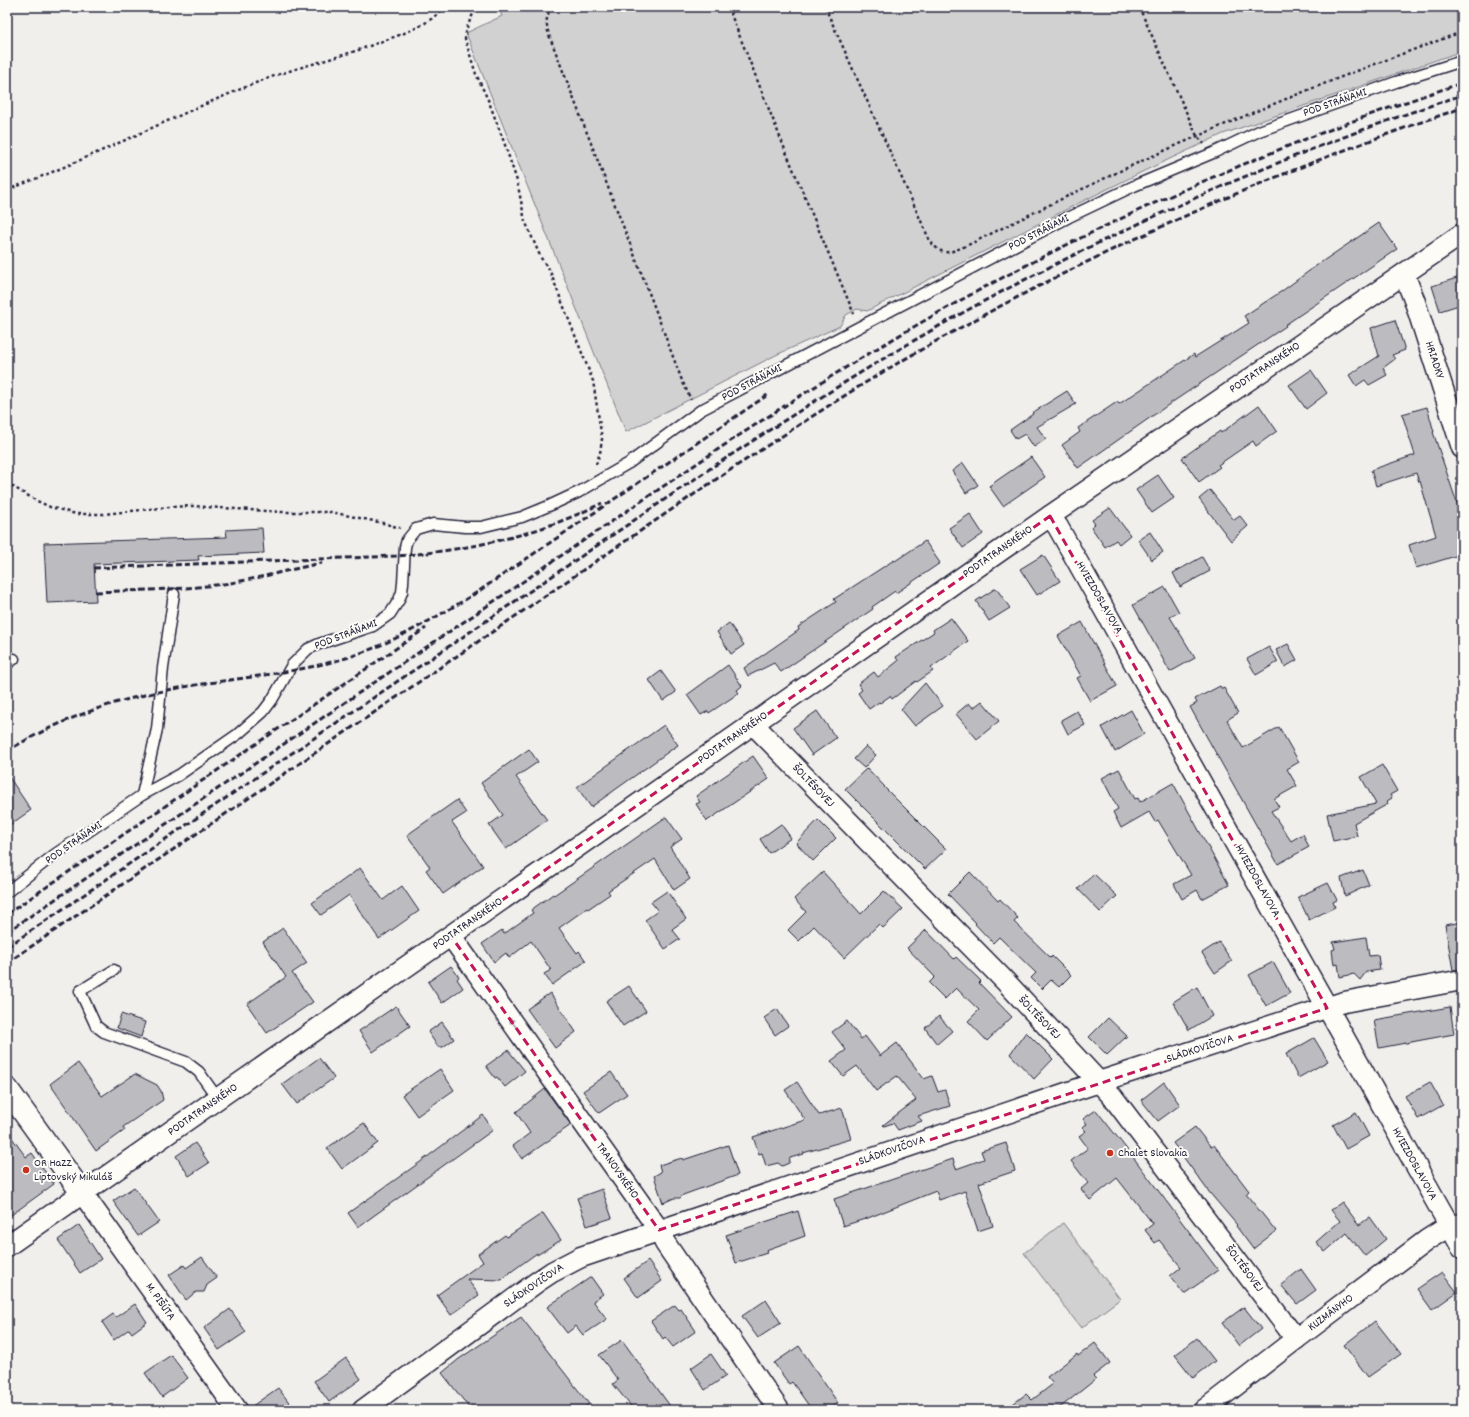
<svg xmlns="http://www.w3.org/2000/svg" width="1469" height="1417" font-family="Dekko,sans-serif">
<rect width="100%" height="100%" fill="#f0efec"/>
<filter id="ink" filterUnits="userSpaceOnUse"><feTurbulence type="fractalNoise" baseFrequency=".025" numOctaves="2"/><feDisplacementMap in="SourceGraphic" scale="8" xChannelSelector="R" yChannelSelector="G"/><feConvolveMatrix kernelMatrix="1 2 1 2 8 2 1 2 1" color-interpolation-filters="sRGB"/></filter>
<g filter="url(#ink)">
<g fill="#d2d1d1" stroke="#7a7a86">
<polygon points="498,7 1462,7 1462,51 1223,134 1144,171 1079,203 867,311 857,309 846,315 840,326 776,355 626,432 466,33 502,16"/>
<polygon points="1063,1223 1120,1299 1081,1328 1024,1253"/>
</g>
<g fill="#bcbcc0" stroke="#22223b">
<polygon points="1379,223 1397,249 1285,325 1286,326 1171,403 1078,468 1062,445 1080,432 1078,428 1117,402 1119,404 1194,354 1195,357 1249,323 1244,316 1282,291 1320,263"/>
<polygon points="1460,277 1462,304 1440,311 1432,286"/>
<polygon points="1395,320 1405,350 1392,355 1395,359 1383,368 1387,375 1369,385 1365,380 1356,386 1349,375 1379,356 1371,328"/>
<polygon points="1311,370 1327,393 1306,409 1289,385"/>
<polygon points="1067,391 1076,404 1037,427 1046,439 1034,447 1025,434 1016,439 1010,430 1033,414 1032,413"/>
<polygon points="1259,405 1277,431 1256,446 1253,441 1218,465 1220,467 1199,482 1182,458 1220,431 1221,433"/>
<polygon points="1427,407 1434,432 1433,432 1462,518 1462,554 1416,568 1409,545 1436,536 1420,481 1419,482 1416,473 1376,486 1371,470 1415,455 1402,414"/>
<polygon points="1031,457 1045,477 1003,506 989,486"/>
<polygon points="963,463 978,485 966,493 952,471"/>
<polygon points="1158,475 1174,498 1152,513 1136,490"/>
<polygon points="1210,490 1234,520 1240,516 1248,526 1231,541 1199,499"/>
<polygon points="1110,508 1130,535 1119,544 1116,540 1105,547 1091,527 1095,524 1092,520"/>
<polygon points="970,514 983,534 963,548 949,528"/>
<polygon points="262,528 264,553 198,556 199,560 94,564 96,601 47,603 44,543 227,537 226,530"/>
<polygon points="1150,532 1163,552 1152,560 1138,540"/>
<polygon points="925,541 940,563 896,593 895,591 872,607 873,609 781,672 774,663 748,676 744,668 799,630 798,627 836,602 834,599 894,560 895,561"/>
<polygon points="1043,555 1060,581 1037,595 1020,569"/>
<polygon points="1202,557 1210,571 1180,587 1173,573"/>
<polygon points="1165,587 1179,612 1170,617 1195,658 1170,672 1133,605"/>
<polygon points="996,588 1010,608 989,621 976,601"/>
<polygon points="951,618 968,641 931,668 933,671 917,682 916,681 892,699 890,696 880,703 879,702 869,709 858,693 862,690 858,684 874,672 878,677 898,661 896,657 934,632 933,630"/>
<polygon points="1082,622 1117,686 1090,701 1077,678 1081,676 1058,636"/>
<polygon points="729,623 744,645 731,654 717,632"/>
<polygon points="1288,644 1297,660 1285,667 1276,650"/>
<polygon points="1269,647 1278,662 1256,675 1247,659"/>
<polygon points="728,665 742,686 737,690 739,693 709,713 708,711 701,715 687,695"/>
<polygon points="661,671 676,692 663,701 649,680"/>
<polygon points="925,683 943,706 915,726 901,709"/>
<polygon points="1220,686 1222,689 1224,688 1238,713 1227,720 1243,748 1279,727 1299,762 1287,769 1297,786 1274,799 1279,807 1271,811 1291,841 1303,834 1309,847 1278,864 1190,707 1197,703 1195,699"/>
<polygon points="982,701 999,721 977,739 956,714 969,703 973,708"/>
<polygon points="1131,710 1144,734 1115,752 1102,727"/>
<polygon points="817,711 836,738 812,755 793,728"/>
<polygon points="1077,711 1085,725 1068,734 1061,720"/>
<polygon points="664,725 678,745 591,807 577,787"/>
<polygon points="866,746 876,755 864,768 854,759"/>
<polygon points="529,749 538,762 516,777 547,820 506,849 489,825 503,815 481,783"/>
<polygon points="753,756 769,779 707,821 696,804 700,802 696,796"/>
<polygon points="1382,765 1397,791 1390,795 1392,798 1387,801 1388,804 1354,823 1357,836 1333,841 1327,814 1376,804 1361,777"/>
<polygon points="867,768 885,787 884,787 946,849 925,869 845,789"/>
<polygon points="1119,769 1135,799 1138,798 1140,802 1173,783 1229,885 1202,899 1197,890 1182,899 1174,884 1191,875 1158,820 1155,822 1149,812 1121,828 1113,812 1118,809 1102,778"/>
<polygon points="7,774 31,810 7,827"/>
<polygon points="457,800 466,813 452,822 483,866 443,894 426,870 430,867 407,835"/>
<polygon points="666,817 682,839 670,847 690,879 674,890 655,859 608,891 610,894 588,909 587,908 559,928 577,953 579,951 586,961 552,985 544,974 551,970 531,941 509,958 506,953 494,962 482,944 502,930 504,934 533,913 531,910 553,894 554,895"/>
<polygon points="818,820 836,838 813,861 796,843"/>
<polygon points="781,824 791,838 769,853 760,839"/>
<polygon points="360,868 383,900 402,886 419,911 379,939 349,895 321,915 312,903"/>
<polygon points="1363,870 1369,885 1345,896 1341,878"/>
<polygon points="823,872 861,914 884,891 903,909 883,928 879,924 844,958 814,926 799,941 788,930 806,912 794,899"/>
<polygon points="970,872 998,901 1000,899 1018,918 1014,922 1051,958 1052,956 1071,975 1059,987 1051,980 1042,989 1031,978 1036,973 999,937 993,943 975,924 976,923 948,894"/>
<polygon points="1094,874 1117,896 1100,912 1078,889"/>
<polygon points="1328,883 1337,900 1333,902 1335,907 1309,920 1298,897"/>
<polygon points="667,891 686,919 672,929 680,939 665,949 645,920 658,911 651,902"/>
<polygon points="1462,922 1462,969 1453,970 1445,925"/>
<polygon points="283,928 307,963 292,973 313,1002 267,1033 247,1004 286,977 263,942"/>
<polygon points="926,930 954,959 956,957 981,981 979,983 1012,1017 987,1041 968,1021 979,1010 956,988 945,999 929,983 935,977 907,948"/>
<polygon points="1366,937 1369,956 1378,955 1380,970 1366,972 1360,980 1354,974 1340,977 1338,964 1334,965 1332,950 1335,949 1333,942"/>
<polygon points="1219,942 1232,961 1215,973 1202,953"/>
<polygon points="1273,962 1290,993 1266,1006 1249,975"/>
<polygon points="451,966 459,977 457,979 463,988 442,1003 428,982"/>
<polygon points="629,986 646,1011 623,1026 606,1001"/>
<polygon points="1197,987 1212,1016 1189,1030 1173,1002"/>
<polygon points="550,993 576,1032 555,1048 527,1009"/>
<polygon points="396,1006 410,1026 373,1052 359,1031"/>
<polygon points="1450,1007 1454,1034 1379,1048 1374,1020"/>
<polygon points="777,1009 788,1026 775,1035 764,1018"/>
<polygon points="121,1014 145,1022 141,1037 117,1028"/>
<polygon points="939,1016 952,1031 937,1044 925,1028"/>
<polygon points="1108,1018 1127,1036 1107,1055 1089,1037"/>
<polygon points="847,1021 861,1039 865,1036 880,1056 897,1043 924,1079 932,1076 938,1092 945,1090 950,1106 918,1116 922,1121 898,1130 893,1123 884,1126 883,1125 916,1100 897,1076 876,1091 857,1066 843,1076 831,1061 846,1050 832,1032"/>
<polygon points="442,1022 454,1039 443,1047 438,1047 428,1032"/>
<polygon points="1026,1032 1053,1059 1034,1079 1010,1054"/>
<polygon points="1314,1038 1328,1061 1298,1078 1286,1054"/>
<polygon points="508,1050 525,1071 505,1087 497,1077 495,1078 486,1066"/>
<polygon points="319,1058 334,1078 297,1104 282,1084"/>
<polygon points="78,1063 102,1096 135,1074 157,1085 161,1091 163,1100 123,1127 125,1130 96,1151 50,1084"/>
<polygon points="440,1069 454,1090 417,1116 402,1095"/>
<polygon points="611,1072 627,1094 599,1113 583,1091"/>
<polygon points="797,1082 819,1115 842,1108 851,1139 803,1153 804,1154 790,1158 789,1163 782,1166 778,1163 766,1166 762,1153 759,1154 753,1137 805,1120 785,1090"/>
<polygon points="1164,1082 1180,1105 1158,1121 1141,1100"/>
<polygon points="1430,1082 1443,1105 1418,1119 1405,1096"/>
<polygon points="545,1089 571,1125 522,1159 513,1146 530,1133 516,1112"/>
<polygon points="1096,1110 1133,1157 1218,1270 1184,1294 1170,1276 1181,1267 1159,1240 1155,1243 1145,1230 1153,1224 1117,1178 1090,1200 1081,1189 1088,1183 1071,1161 1088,1148 1079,1136 1086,1131 1082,1127 1087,1124 1083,1119"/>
<polygon points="1356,1112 1369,1136 1346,1149 1333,1125"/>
<polygon points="483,1115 493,1130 358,1227 348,1213 419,1163"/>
<polygon points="364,1123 378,1143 342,1169 327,1148"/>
<polygon points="1195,1127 1211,1147 1214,1145 1249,1191 1246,1194 1276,1231 1253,1249 1236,1226 1237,1225 1209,1192 1173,1143"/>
<polygon points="7,1131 26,1157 32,1153 54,1184 7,1218"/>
<polygon points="195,1143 209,1163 189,1176 176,1156"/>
<polygon points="1006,1143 1015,1171 979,1183 993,1226 978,1231 965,1191 939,1200 936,1191 868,1218 843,1226 834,1199 953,1159 956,1169 984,1159 981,1151"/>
<polygon points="728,1145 738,1175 683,1195 680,1198 674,1198 663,1203 654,1176 661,1172 659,1165 682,1158 683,1160"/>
<polygon points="134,1187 159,1222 138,1236 113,1201"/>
<polygon points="602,1189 612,1218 587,1226 577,1198"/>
<polygon points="1342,1202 1359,1225 1370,1217 1386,1239 1365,1256 1347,1233 1325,1252 1316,1242 1340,1221 1331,1210"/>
<polygon points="798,1211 805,1236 766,1250 767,1253 736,1263 726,1235"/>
<polygon points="543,1213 561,1240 537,1255 537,1253 508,1274 502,1280 467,1279 479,1295 451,1315 437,1295 483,1262 478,1254 505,1235 507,1237"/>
<polygon points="79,1225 101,1259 80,1273 58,1240"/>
<polygon points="202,1257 217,1278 207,1285 204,1292 196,1292 186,1300 169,1275 184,1265 186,1268"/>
<polygon points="648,1261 662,1281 638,1298 624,1278"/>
<polygon points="1301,1269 1316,1290 1297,1304 1281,1285"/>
<polygon points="1442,1272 1457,1292 1432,1310 1417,1289"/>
<polygon points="591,1277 603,1294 593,1301 607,1319 583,1335 576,1326 567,1333 547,1307"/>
<polygon points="766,1300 781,1323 758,1338 742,1316"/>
<polygon points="135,1304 147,1322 132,1333 129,1329 114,1340 102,1322 113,1314 116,1317"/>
<polygon points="675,1305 679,1310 681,1309 696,1331 673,1347 665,1337 663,1339 651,1321"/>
<polygon points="1244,1307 1261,1329 1239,1346 1222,1323"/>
<polygon points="230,1309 246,1332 219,1350 204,1328"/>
<polygon points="521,1317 589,1404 581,1410 471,1410 442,1373 459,1359"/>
<polygon points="1375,1321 1401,1354 1368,1377 1344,1345"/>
<polygon points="1197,1338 1215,1361 1193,1378 1175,1355"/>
<polygon points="622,1340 673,1410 634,1410 613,1384 618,1380 599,1355"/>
<polygon points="1095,1343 1110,1363 1093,1376 1096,1379 1057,1410 1005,1410 1026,1394 1032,1400 1053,1384 1047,1377 1077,1354 1078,1356"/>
<polygon points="799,1346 838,1403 828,1410 812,1410 792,1382 789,1384 774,1363"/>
<polygon points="711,1354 726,1376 705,1390 691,1368"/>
<polygon points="171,1355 188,1378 162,1397 145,1373"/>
<polygon points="346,1358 361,1379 329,1402 314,1381"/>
<polygon points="278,1388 295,1410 248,1410 248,1409"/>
</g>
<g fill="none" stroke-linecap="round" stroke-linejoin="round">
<g stroke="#22223b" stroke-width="13">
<g id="lane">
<polyline points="7,664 14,659"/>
<polyline points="142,795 157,729 163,668 174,594"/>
<polyline points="7,892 54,855 142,795 179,775 238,734 263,712 272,700 292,665 308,649 319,644 373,626 390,614 399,600 402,592 403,583 405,547 407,540 416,529 433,524 465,527 481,527 522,517 551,505 579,492 629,463 701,410 1069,217 1134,186 1213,153 1259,131 1396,82 1462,61"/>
<polyline points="114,970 80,991 96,1026 104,1032 186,1062 199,1072 218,1099"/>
</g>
</g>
<g stroke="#22223b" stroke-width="23">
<g id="street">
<polyline points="1404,274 1415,302 1462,448"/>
<polyline points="1050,516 1058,527 1462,1248"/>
<polyline points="753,724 1005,981 1112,1096 1296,1339"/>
<polyline points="451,936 659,1230 665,1243 779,1410"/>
<polyline points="83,1194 237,1410"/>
<polyline points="7,1246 1050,516 1462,234"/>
<polyline points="363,1410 537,1282 552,1272 581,1257 1099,1082 1344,1002 1462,980"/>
<polyline points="1204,1410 1296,1339 1427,1240 1449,1226 1462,1224"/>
</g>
</g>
<g stroke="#22223b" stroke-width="25">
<polyline id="secondary" points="7,1089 83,1194"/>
</g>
<g stroke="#22223b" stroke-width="2.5" stroke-dasharray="3 3" stroke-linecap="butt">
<polyline points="482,7 473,14 467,27 465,39 476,74 489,102 504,142 517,181 525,221 541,258 549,269 593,381 602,439 600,453 595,467"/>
<path d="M552 7C545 17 546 24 549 35L651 298 681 378 691 400"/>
<polyline points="728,7 786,152 854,314"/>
<path d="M825 7 930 241C943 257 948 253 966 246 1043 208 1119 170 1198 136 1285 98 1373 64 1462 32"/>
<polyline points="1139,7 1197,136 1204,144"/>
<path d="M7 190C92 158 173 116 258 82 293 68 331 60 367 47 392 37 428 28 444 7"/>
<polyline points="7,482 15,488 37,501 50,507 76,514 104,514 169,507 192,506 281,512 331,512 383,523 400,528"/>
</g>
<use href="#lane" stroke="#fdfcf7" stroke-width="10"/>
<use href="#street" stroke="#fdfcf7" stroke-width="20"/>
<use href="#secondary" stroke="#fdfcf7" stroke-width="22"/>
<g stroke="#22223b" stroke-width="3" stroke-dasharray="6 3" stroke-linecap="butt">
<path d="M94 568 396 556C470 550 536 536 602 503"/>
<path d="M96 592C140 590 185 590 230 583 261 578 291 569 322 563"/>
<path d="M7 751C57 721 110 701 168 690 223 679 280 676 335 661 385 648 432 620 476 593L769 394"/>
<polyline points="7,914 426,628"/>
<path d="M7 932 705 458C801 394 898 333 1000 279 1148 201 1303 135 1462 83"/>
<path d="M7 947 711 468C808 405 905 342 1007 289 1154 212 1305 147 1462 95"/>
<path d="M7 963 718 478C778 439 837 399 898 363 1077 259 1266 174 1462 108"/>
</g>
</g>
<defs><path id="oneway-solid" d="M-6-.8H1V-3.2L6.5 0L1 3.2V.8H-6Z"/></defs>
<g fill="#9a9aa2">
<use href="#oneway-solid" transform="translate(513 1023) rotate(-125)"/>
<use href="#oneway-solid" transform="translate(588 1129) rotate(-125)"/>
</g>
</g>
<path fill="none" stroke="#c2185b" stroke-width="3" stroke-dasharray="8 5" stroke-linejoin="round" d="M1050 516 1327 1008 659 1230 451 936Z"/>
<g fill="#c8321e" stroke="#fdfcf7" stroke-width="1.5">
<circle cx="1110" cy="1153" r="4"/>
<circle cx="26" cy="1170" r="4"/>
</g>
<g text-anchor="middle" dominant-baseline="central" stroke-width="4" stroke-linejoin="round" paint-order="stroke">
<g font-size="12" fill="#22223b" stroke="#fdfcf7">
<text transform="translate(1335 103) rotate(-19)">POD STRÁŇAMI</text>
<text transform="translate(1039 233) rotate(-27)">POD STRÁŇAMI</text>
<text transform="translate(1434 360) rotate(72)">HRIADKY</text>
<text transform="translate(1265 368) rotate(-34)">PODTATRANSKÉHO</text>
<text transform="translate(752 383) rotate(-28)">POD STRÁŇAMI</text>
<text transform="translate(998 552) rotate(-35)">PODTATRANSKÉHO</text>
<text transform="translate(1099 598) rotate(60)">HVIEZDOSLAVOVA</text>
<text transform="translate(346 635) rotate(-21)">POD STRÁŇAMI</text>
<text transform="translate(733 738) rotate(-35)">PODTATRANSKÉHO</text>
<text transform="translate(813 786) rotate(46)">ŠOLTÉSOVEJ</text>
<text transform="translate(74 843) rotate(-35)">POD STRÁŇAMI</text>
<text transform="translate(1257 881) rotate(61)">HVIEZDOSLAVOVA</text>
<text transform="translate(468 924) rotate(-35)">PODTATRANSKÉHO</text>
<text transform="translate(1039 1018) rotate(46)">ŠOLTÉSOVEJ</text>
<text transform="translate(1200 1049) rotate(-18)">SLÁDKOVIČOVA</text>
<text transform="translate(203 1110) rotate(-35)">PODTATRANSKÉHO</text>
<text transform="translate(892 1151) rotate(-19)">SLÁDKOVIČOVA</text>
<text transform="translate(1414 1164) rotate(61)">HVIEZDOSLAVOVA</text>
<text transform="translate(617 1171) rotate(55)">TRANOVSKÉHO</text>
<text transform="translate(1244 1269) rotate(53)">ŠOLTÉSOVEJ</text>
<text transform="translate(534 1286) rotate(-34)">SLÁDKOVIČOVA</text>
<text transform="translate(160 1302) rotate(55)">M. PIŠÚTA</text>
<text transform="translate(1331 1313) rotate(-37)">KUZMÁNYHO</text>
</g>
<g font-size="12" fill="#22223b" stroke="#fdfcf7" text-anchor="start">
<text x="1118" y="1153">Chalet Slovakia</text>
<text x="34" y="1163">OR HaZZ<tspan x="34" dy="14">Liptovský Mikuláš</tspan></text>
</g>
</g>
<rect width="1469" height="1417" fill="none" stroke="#fdfcf7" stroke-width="24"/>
<rect x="12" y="12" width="1445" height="1393" fill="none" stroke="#22223b" stroke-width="1.5" filter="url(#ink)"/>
</svg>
